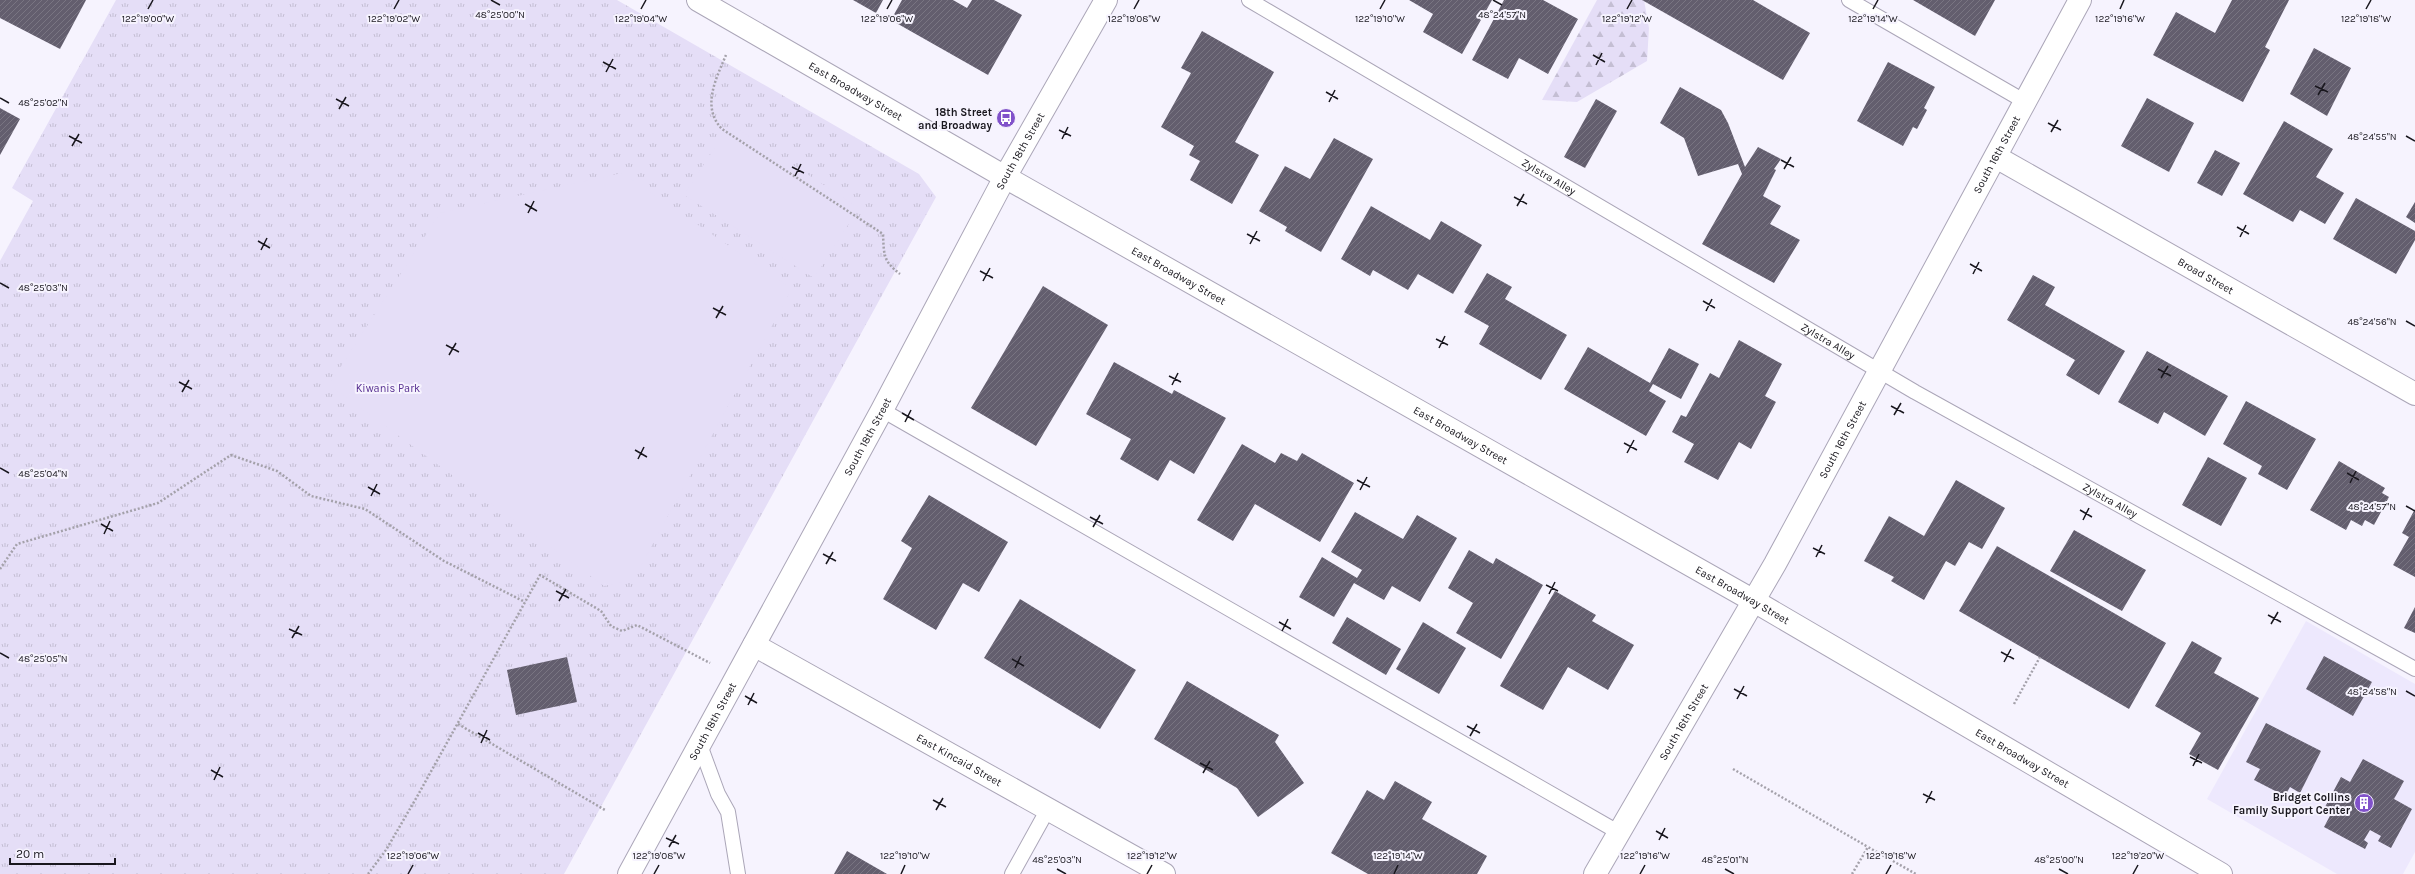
<svg xmlns="http://www.w3.org/2000/svg" width="2415" height="874" font-family="Karla,sans-serif">
<defs>
<pattern id="forest-firs" width="22" height="20" patternUnits="userSpaceOnUse"><rect width="22" height="20" fill="#e5def7"/><path d="M5 1l3.5 6h-7zM16 11l3.5 6h-7z" fill="#c4bed3"/></pattern>
<pattern id="park-tufts" width="24" height="20" patternUnits="userSpaceOnUse"><rect width="24" height="20" fill="#e5def7"/><path d="M3 7l-1-3M5 7V3M7 7l1-3M15 17l-1-3M17 17v-4M19 17l1-3" fill="none" stroke="#c4bed3"/></pattern>
<pattern id="building-hatch" width="6" height="6" patternUnits="userSpaceOnUse"><rect width="6" height="6" fill="#635e6e"/><path d="M-1 1l2-2M0 6l6-6M5 7l2-2" fill="none" stroke="#797582"/></pattern>
</defs>
<rect width="100%" height="100%" fill="#f6f3fe"/>
<polygon fill="#ede8fd" points="2306,621 2415,684 2415,852 2403,874 2337,874 2207,799"/>
<polygon fill="url(#forest-firs)" points="1597,0 1644,0 1649,28 1647,61 1577,102 1542,100"/>
<polygon fill="url(#park-tufts)" points="116,0 617,0 919,174 936,197 564,874 0,874 0,261 33,201 12,188"/>
<g fill="#e5def7">
<polygon points="730,124 859,208 814,278 684,195"/>
<polygon points="622,173 792,289 633,580 604,586 329,385 440,213"/>
</g>
<g fill="url(#building-hatch)">
<polygon points="0,0 86,0 60,49 0,18"/>
<polygon points="853,0 883,0 876,13"/>
<polygon points="902,0 953,0 967,8 972,0 994,0 1022,15 988,75 891,20"/>
<polygon points="1409,0 1492,0 1462,54 1423,32 1433,14"/>
<polygon points="1504,0 1543,0 1578,19 1548,74 1519,58 1508,79 1472,60"/>
<polygon points="1642,0 1753,0 1810,33 1783,80"/>
<polygon points="1913,0 1995,0 1975,36"/>
<polygon points="2232,0 2289,0 2265,47 2270,50 2243,102 2153,55 2176,12 2215,33"/>
<polygon points="1202,31 1274,72 1235,142 1259,155 1232,204 1190,180 1200,161 1189,155 1194,146 1161,127 1191,73 1181,68"/>
<polygon points="2314,48 2351,68 2327,116 2290,94"/>
<polygon points="1888,62 1935,87 1924,108 1927,110 1917,129 1913,127 1903,146 1857,121"/>
<polygon points="1680,87 1721,110 1728,123 1745,167 1758,147 1781,159 1774,169 1776,170 1763,196 1781,206 1770,224 1800,240 1774,283 1702,244 1742,174 1738,164 1698,176 1684,138 1660,123"/>
<polygon points="2147,98 2194,123 2169,172 2121,146"/>
<polygon points="1596,99 1617,111 1585,168 1564,157"/>
<polygon points="0,108 20,119 0,155"/>
<polygon points="2284,121 2333,149 2316,177 2344,193 2325,224 2300,210 2293,222 2243,194"/>
<polygon points="1334,138 1373,159 1321,252 1285,231 1287,227 1259,211 1285,166 1310,179"/>
<polygon points="2215,150 2240,163 2222,196 2197,183"/>
<polygon points="2356,198 2415,231 2415,240 2396,274 2333,239"/>
<polygon points="2415,202 2415,223 2406,217"/>
<polygon points="1371,206 1430,240 1441,221 1482,245 1453,294 1418,274 1408,290 1373,270 1370,276 1341,259"/>
<polygon points="1487,273 1512,287 1505,299 1567,335 1541,380 1479,344 1489,326 1464,312"/>
<polygon points="2033,275 2055,287 2045,305 2125,351 2099,395 2066,375 2075,360 2007,320"/>
<polygon points="1043,286 1108,325 1036,446 971,408"/>
<polygon points="1739,340 1782,364 1765,396 1776,402 1751,449 1739,442 1718,480 1684,462 1694,444 1672,432 1681,415 1686,417 1710,373 1719,378"/>
<polygon points="1588,347 1650,383 1669,348 1699,364 1681,399 1653,384 1649,391 1666,401 1646,436 1564,389"/>
<polygon points="2147,351 2228,396 2205,436 2164,412 2158,424 2118,402"/>
<polygon points="1114,362 1172,394 1174,390 1226,418 1194,474 1170,460 1158,481 1120,459 1131,439 1086,414"/>
<polygon points="2246,401 2316,439 2287,490 2258,474 2262,466 2223,444"/>
<polygon points="1242,444 1275,463 1281,453 1297,461 1302,453 1354,483 1320,542 1255,504 1233,541 1197,520"/>
<polygon points="2208,457 2247,478 2221,526 2182,505"/>
<polygon points="2339,461 2385,488 2382,493 2389,497 2374,525 2365,520 2362,526 2351,520 2346,530 2310,510"/>
<polygon points="1956,480 2005,508 1982,549 1969,542 1955,566 1946,561 1924,600 1891,581 1894,577 1864,561 1889,516 1924,536"/>
<polygon points="929,495 1008,542 979,592 963,583 936,630 883,599 912,548 901,541"/>
<polygon points="2415,509 2415,577 2393,565 2409,537 2402,533"/>
<polygon points="1355,512 1403,539 1417,515 1457,538 1420,602 1392,586 1384,600 1354,583 1334,617 1299,597 1322,557 1357,578 1362,570 1331,552"/>
<polygon points="2074,530 2146,570 2122,611 2050,571"/>
<polygon points="1997,546 2166,643 2129,709 1959,611"/>
<polygon points="1469,550 1493,564 1496,558 1543,585 1501,659 1456,633 1473,603 1448,588"/>
<polygon points="1555,591 1596,615 1592,621 1634,645 1608,690 1568,667 1543,710 1500,686"/>
<polygon points="1020,599 1136,670 1100,729 984,658"/>
<polygon points="2415,607 2415,633 2404,628"/>
<polygon points="1347,617 1401,649 1386,675 1332,643"/>
<polygon points="1423,622 1466,648 1439,694 1396,669"/>
<polygon points="2192,641 2222,658 2214,673 2259,698 2218,770 2189,754 2201,733 2155,706"/>
<polygon points="2324,656 2372,682 2353,716 2306,689"/>
<polygon points="567,657 577,702 516,715 507,670"/>
<polygon points="1187,681 1279,735 1275,742 1304,783 1258,817 1237,788 1154,739"/>
<polygon points="2266,723 2321,751 2300,793 2290,787 2285,796 2254,780 2260,769 2246,762"/>
<polygon points="2363,759 2404,781 2394,799 2412,809 2391,848 2378,841 2381,836 2370,830 2364,840 2368,843 2365,849 2324,827 2332,812 2325,807 2341,777 2350,782"/>
<polygon points="1395,781 1432,802 1422,819 1487,856 1477,874 1368,874 1331,853 1367,790 1384,800"/>
<polygon points="847,851 887,874 834,874"/>
</g>
<g fill="none" stroke-linecap="round" stroke-linejoin="round">
<g stroke="#aba6b8" stroke-width="16">
<g id="lane">
<path id="s1" d="M1249 0 1915 392 2415 669"/>
<polyline points="1849,0 2024,101"/>
<polyline points="882,410 1618,832"/>
<polyline points="700,745 718,794 728,812 738,874"/>
<polyline points="1012,874 1048,809"/>
</g>
</g>
<g stroke="#aba6b8" stroke-width="24">
<g id="street">
<path id="s2" d="M698 0 1005 177 1754 601 2221 874"/>
<path id="s3" d="M754 645 1164 874"/>
<path id="s4" d="M1595 874 1775 564 2080 0"/>
</g>
</g>
<g stroke="#aba6b8" stroke-width="24">
<g id="secondary">
<path id="s5" d="M1996 157 2415 394"/>
<path id="s6" d="M629 874 882 410 1005 177 1106 0"/>
</g>
</g>
<g stroke="#a4a1aa" stroke-width="2.5" stroke-dasharray="2 2" stroke-linecap="butt">
<path d="M726 55C716 79 701 107 722 129L883 234C884 255 883 261 900 274"/>
<polyline points="0,569 17,544 158,503 231,455 277,471 311,496 365,509 444,561 525,602"/>
<polyline points="2014,704 2040,657"/>
<polyline points="458,724 605,810"/>
<polyline points="1733,769 1868,847"/>
<polyline points="368,874 386,850 418,795 540,575 601,611 611,626 622,631 637,625 710,663"/>
<polyline points="1852,874 1868,847 1916,874"/>
</g>
<use href="#lane" stroke="#fff" stroke-width="14"/>
<use href="#street" stroke="#fff" stroke-width="22"/>
<use href="#secondary" stroke="#fff" stroke-width="22"/>
</g>
<path fill="none" stroke="#19171e" stroke-width="1.5" d="M491 0 500 5M1493 0 1502 5M148 9 153 0M394 9 399 0M641 9 646 0M887 9 892 0M1134 9 1139 0M1380 9 1385 0M1627 9 1632 0M1873 9 1878 0M2120 9 2124 0M2366 9 2371 0M1593 55 1605 62M603 62 616 69M1596 65 1602 53M606 72 613 59M2315 86 2328 92M1326 92 1338 99M2318 95 2325 83M0 98 9 103M336 99 349 106M1329 102 1335 90M339 109 346 97M2048 123 2061 130M1059 130 1071 136M2051 132 2058 120M69 136 82 143M2406 136 2415 141M1062 139 1068 127M72 146 79 134M1781 160 1794 167M792 167 804 173M1784 169 1791 157M795 176 801 164M1514 197 1527 204M525 204 537 211M1517 206 1524 194M528 213 534 201M2237 227 2249 234M1247 234 1260 241M2240 237 2246 225M258 241 270 248M1250 244 1257 231M261 250 267 238M1970 264 1982 271M980 271 993 278M1973 274 1979 262M983 281 990 268M0 283 9 288M1703 301 1715 308M713 308 726 315M1706 311 1712 299M716 318 723 306M2406 321 2415 326M1436 339 1448 345M446 345 459 352M1439 348 1445 336M449 355 456 343M2158 369 2171 376M1169 376 1181 382M2161 378 2168 366M179 382 192 389M1172 385 1178 373M182 392 189 380M1891 406 1904 413M902 413 914 420M1894 415 1901 403M905 422 911 410M1624 443 1637 450M635 450 647 457M1627 453 1634 440M638 459 644 447M0 468 9 473M2347 473 2359 480M1357 480 1370 487M2350 483 2356 471M368 487 380 494M1360 490 1367 477M371 496 377 484M2406 506 2415 511M2080 510 2092 517M1090 517 1103 524M2083 520 2089 508M101 524 113 531M1093 527 1100 515M104 534 110 521M1813 548 1825 554M823 554 836 561M1816 557 1822 545M826 564 833 552M1546 585 1558 591M556 591 569 598M1549 594 1555 582M559 601 566 589M2268 615 2281 622M1279 622 1291 629M2271 624 2278 612M289 629 302 635M1282 631 1288 619M292 638 299 626M2001 652 2014 659M0 653 9 658M1012 659 1024 666M2004 662 2011 649M1015 668 1021 656M1734 689 1747 696M2406 691 2415 696M745 696 757 703M1737 699 1744 686M748 705 754 693M1467 726 1480 733M478 733 490 740M1470 736 1477 724M481 743 487 730M2190 757 2202 763M1200 763 1213 770M2193 766 2199 754M211 770 223 777M1203 773 1210 761M214 780 220 767M1923 794 1935 800M933 800 946 807M1926 803 1932 791M936 810 943 798M1656 831 1668 838M666 838 679 844M1659 840 1665 828M669 847 676 835M1057 869 1066 874M1725 869 1734 874M2059 869 2068 874M408 874 413 865M654 874 659 865M901 874 905 865M1147 874 1152 865M1394 874 1398 865M1640 874 1645 865M1886 874 1891 865M2133 874 2138 865"/>
<defs>
<g id="bus-disc" transform="scale(1)"><circle r="9.5" fill="#8152ca" stroke="#f6f3fe"/><path d="M-5-6H5V4H4V6H2V4H-2V6H-4V4H-5ZM-3.5-4V0h7V-4ZM-3.5 1.2v1.5H-2V1.2ZM2 1.2v1.5H3.5V1.2Z" fill="#fff"/></g>
<g id="building-disc" transform="scale(1)"><circle r="9.5" fill="#8152ca" stroke="#f6f3fe"/><path d="M-4-6H4V6H1V3H-1V6H-4ZM-2.5-4.3h1.7v1.8h-1.7ZM.8-4.3h1.7v1.8H.8ZM-2.5-1h1.7V.8h-1.7ZM.8-1h1.7V.8H.8Z" fill="#fff"/></g>
</defs>
<g fill-rule="evenodd">
<use href="#bus-disc" x="1006" y="118"/>
<use href="#building-disc" x="2364" y="803"/>
</g>
<g text-anchor="middle" dominant-baseline="central" stroke-width="4" stroke-linejoin="round" paint-order="stroke">
<g font-size="11" fill="#19171e" stroke="#f6f3fe">
<text stroke="none"><textPath href="#s2" startOffset="182">East Broadway Street</textPath></text>
<text stroke="none"><textPath href="#s6" startOffset="822">South 18th Street</textPath></text>
<text stroke="none"><textPath href="#s4" startOffset="824">South 16th Street</textPath></text>
<text stroke="none"><textPath href="#s1" startOffset="348">Zylstra Alley</textPath></text>
<text stroke="none"><textPath href="#s2" startOffset="554">East Broadway Street</textPath></text>
<text stroke="none"><textPath href="#s5" startOffset="241">Broad Street</textPath></text>
<text stroke="none"><textPath href="#s1" startOffset="672">Zylstra Alley</textPath></text>
<text stroke="none"><textPath href="#s2" startOffset="878">East Broadway Street</textPath></text>
<text stroke="none"><textPath href="#s6" startOffset="498">South 18th Street</textPath></text>
<text stroke="none"><textPath href="#s4" startOffset="500">South 16th Street</textPath></text>
<text stroke="none"><textPath href="#s1" startOffset="996">Zylstra Alley</textPath></text>
<text stroke="none"><textPath href="#s2" startOffset="1202">East Broadway Street</textPath></text>
<text stroke="none"><textPath href="#s6" startOffset="174">South 18th Street</textPath></text>
<text stroke="none"><textPath href="#s4" startOffset="176">South 16th Street</textPath></text>
<text stroke="none"><textPath href="#s2" startOffset="1526">East Broadway Street</textPath></text>
<text stroke="none"><textPath href="#s3" startOffset="235">East Kincaid Street</textPath></text>
</g>
<g font-size="11" font-weight="bold" fill="#19171e" stroke="#f6f3fe" text-anchor="end">
<text x="992" y="112">18th Street<tspan x="992" dy="13">and Broadway</tspan></text>
<text x="2350" y="797">Bridget Collins<tspan x="2350" dy="13">Family Support Center</tspan></text>
</g>
<g font-size="11" fill="#562e90" stroke="#f6f3fe">
<text x="388" y="388">Kiwanis Park</text>
</g>
</g>
<g font-size="10" text-anchor="middle" fill="#19171e" stroke="#f6f3fe" stroke-width="4" stroke-linejoin="round" paint-order="stroke">
<text x="1502" y="18">48°24'57"N</text>
<text x="500" y="18">48°25'00"N</text>
<text x="148" y="22">122°19'00"W</text>
<text x="394" y="22">122°19'02"W</text>
<text x="641" y="22">122°19'04"W</text>
<text x="887" y="22">122°19'06"W</text>
<text x="1134" y="22">122°19'08"W</text>
<text x="1380" y="22">122°19'10"W</text>
<text x="1627" y="22">122°19'12"W</text>
<text x="1873" y="22">122°19'14"W</text>
<text x="2120" y="22">122°19'16"W</text>
<text x="2366" y="22">122°19'18"W</text>
<text x="43" y="106">48°25'02"N</text>
<text x="2372" y="140">48°24'55"N</text>
<text x="43" y="291">48°25'03"N</text>
<text x="2372" y="325">48°24'56"N</text>
<text x="43" y="477">48°25'04"N</text>
<text x="2372" y="510">48°24'57"N</text>
<text x="43" y="662">48°25'05"N</text>
<text x="2372" y="695">48°24'58"N</text>
<text x="413" y="859">122°19'06"W</text>
<text x="659" y="859">122°19'08"W</text>
<text x="905" y="859">122°19'10"W</text>
<text x="1152" y="859">122°19'12"W</text>
<text x="1398" y="859">122°19'14"W</text>
<text x="1645" y="859">122°19'16"W</text>
<text x="1891" y="859">122°19'18"W</text>
<text x="2138" y="859">122°19'20"W</text>
<text x="1057" y="863">48°25'03"N</text>
<text x="1725" y="863">48°25'01"N</text>
<text x="2059" y="863">48°25'00"N</text>
</g>
<path d="M10 858v6h105v-6" fill="none" stroke="#19171e" stroke-width="2"/>
<text x="16" y="858" font-size="12" fill="#19171e" stroke="#f6f3fe" stroke-width="3" paint-order="stroke">20 m</text>
</svg>
